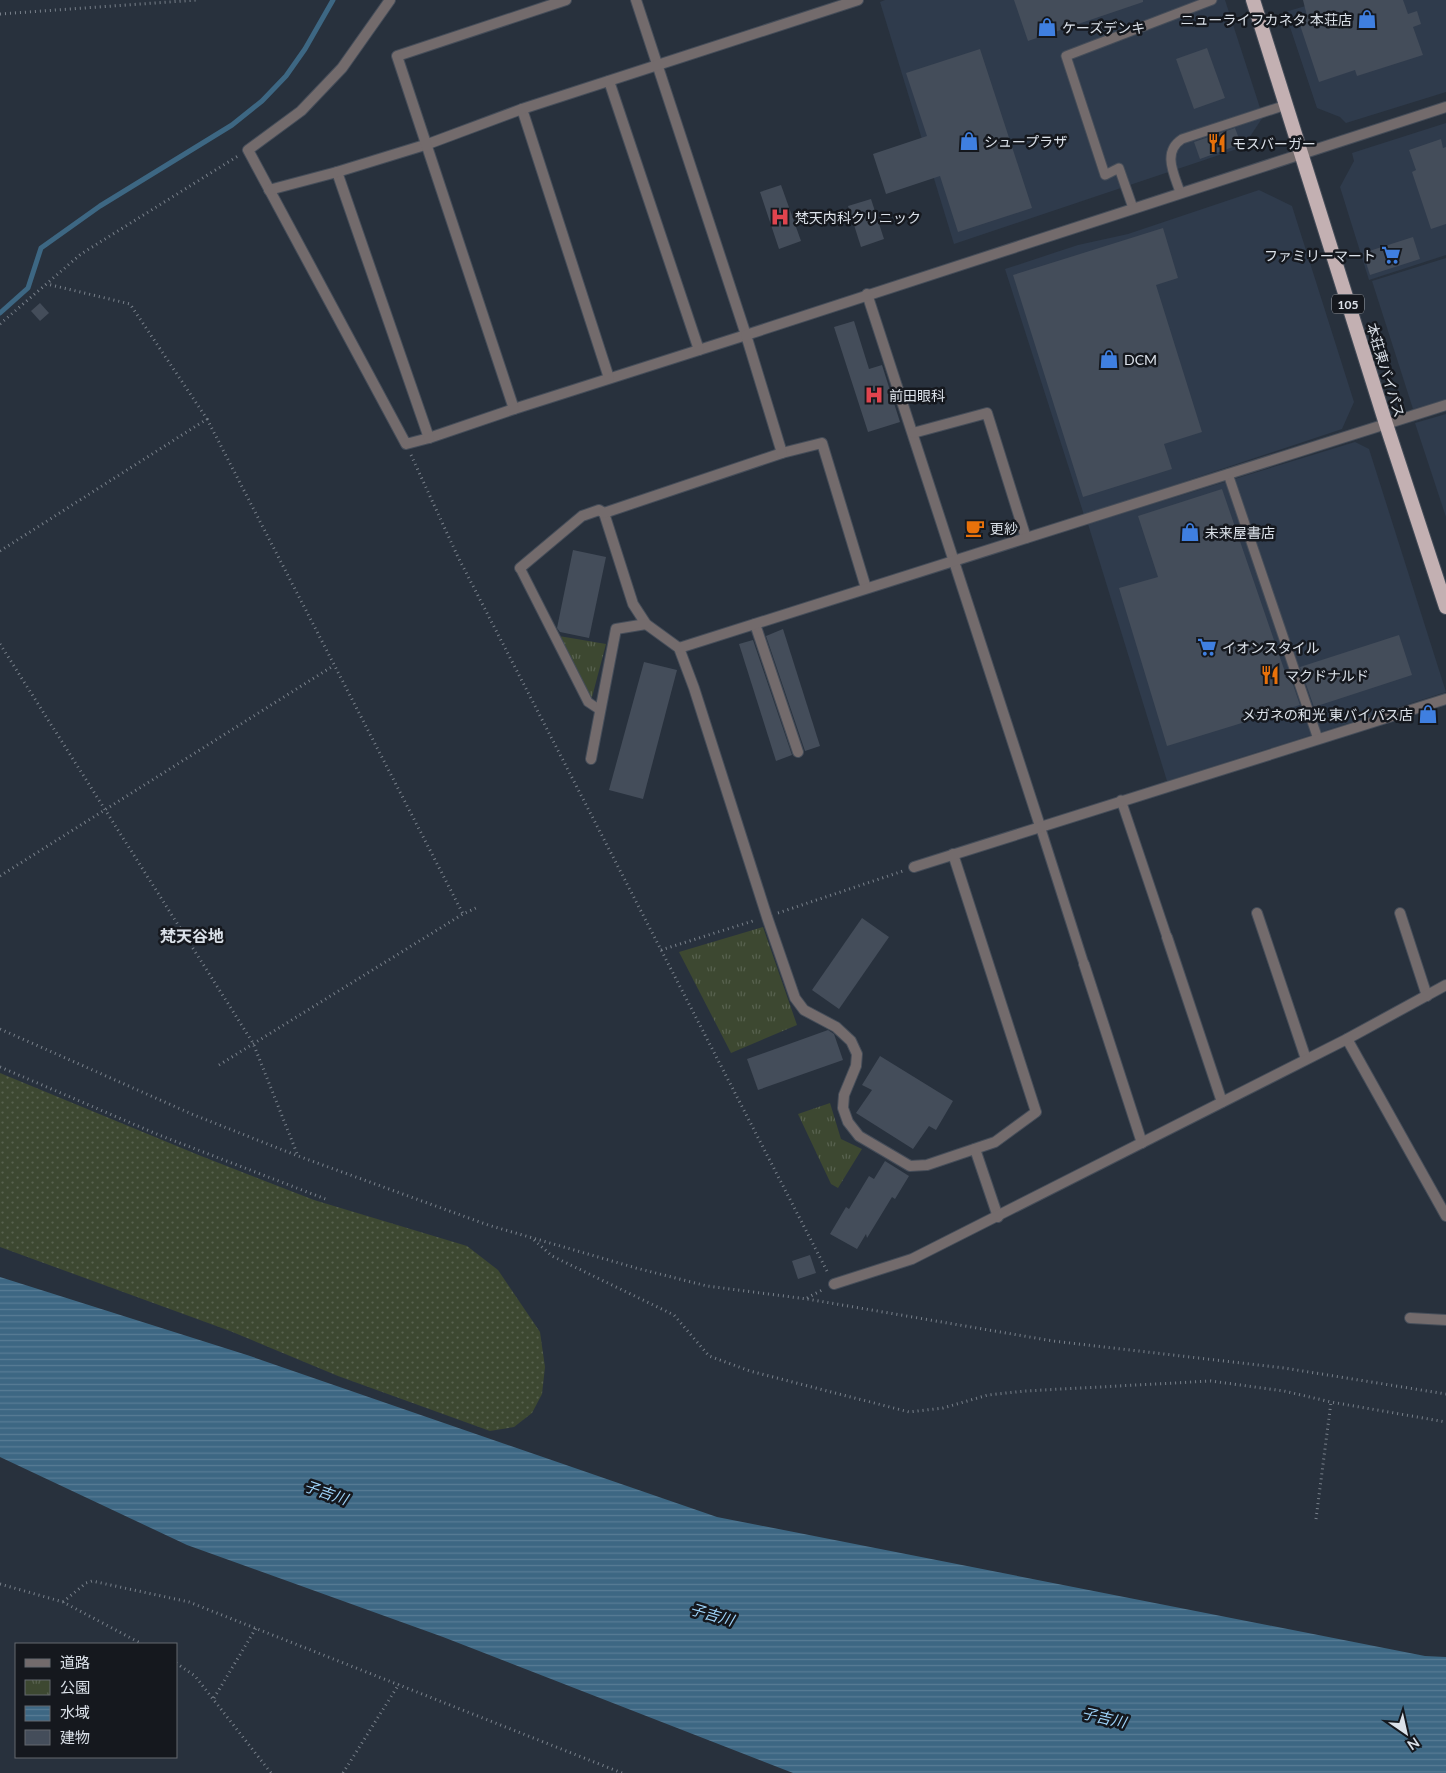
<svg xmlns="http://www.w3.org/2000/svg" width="1446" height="1773" font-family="Lato,'Noto Sans JP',sans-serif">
<defs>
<pattern id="grass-dots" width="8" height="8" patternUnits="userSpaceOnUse" patternTransform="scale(1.25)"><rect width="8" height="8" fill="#3d4831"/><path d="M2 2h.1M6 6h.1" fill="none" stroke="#58624f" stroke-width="1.8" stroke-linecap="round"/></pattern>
<pattern id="park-tufts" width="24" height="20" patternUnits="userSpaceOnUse" patternTransform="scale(1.25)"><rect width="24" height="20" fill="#3d4831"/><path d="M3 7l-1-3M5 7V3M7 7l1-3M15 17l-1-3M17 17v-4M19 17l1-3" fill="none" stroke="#58624f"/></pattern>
<pattern id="water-rules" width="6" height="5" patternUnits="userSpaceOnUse" patternTransform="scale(1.25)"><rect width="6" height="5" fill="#3d6783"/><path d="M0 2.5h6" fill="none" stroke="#587c95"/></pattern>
</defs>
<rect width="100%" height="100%" fill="#28313d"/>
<g fill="#2f3b4c">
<polygon points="885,0 1225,0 1263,117 1243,147 954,244 880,2"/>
<polygon points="1326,0 1446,0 1446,92 1346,123 1340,117 1317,108 1285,12"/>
<polygon points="1446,123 1446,255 1369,280 1340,187 1354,161 1352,153"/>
<polygon points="1259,190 1292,206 1354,402 1342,429 1084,515 1005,269 1078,245 1128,234"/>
<polygon points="1446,258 1446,399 1413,409 1372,281"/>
<polygon points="1446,414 1446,517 1415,423"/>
<polygon points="1355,442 1369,449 1446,692 1167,781 1088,524"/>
</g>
<polygon fill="url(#grass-dots)" points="0,1073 201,1156 314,1200 467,1246 498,1270 540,1332 545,1367 542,1394 532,1413 514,1427 490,1431 338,1376 230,1331 0,1247"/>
<g fill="url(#park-tufts)">
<polygon points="559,636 606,644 591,701"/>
<polygon points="763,927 797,1025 731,1053 679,952"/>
<polygon points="830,1103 841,1139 862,1149 838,1188 831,1184 798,1114"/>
</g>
<polygon fill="url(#water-rules)" points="0,1277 247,1355 717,1517 1425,1656 1446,1657 1446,1773 793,1773 443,1637 187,1545 0,1457"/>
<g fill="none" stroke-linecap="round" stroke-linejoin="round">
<polyline stroke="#3d6783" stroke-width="5" points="0,313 28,288 41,248 100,206 232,125 262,101 286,76 305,49 333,0"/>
</g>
<g fill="#444d5a">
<polygon points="1014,0 1143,0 1143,2 1028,41"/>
<polygon points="1303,0 1403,0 1408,14 1417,11 1421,24 1413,27 1423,55 1357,76 1355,70 1319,82 1298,19 1307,16"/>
<polygon points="1207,48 1225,98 1194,109 1176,59"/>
<polygon points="980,49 1032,208 958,232 940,176 886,194 873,154 927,136 906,73"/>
<polygon points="1235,128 1241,144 1200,159 1194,142"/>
<polygon points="1441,139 1443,148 1446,147 1446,224 1431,229 1412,172 1416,170 1409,150"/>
<polygon points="781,185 801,241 779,249 760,192"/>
<polygon points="871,199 884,239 861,247 848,206"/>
<polygon points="1163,228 1178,278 1156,285 1202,432 1164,444 1172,469 1083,497 1013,275"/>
<polygon points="1413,237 1420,259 1370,275 1363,253"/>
<polygon points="40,303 49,313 40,321 31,311"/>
<polygon points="854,321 869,369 882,365 900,422 868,432 834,327"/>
<polygon points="1222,489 1285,672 1288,670 1300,705 1167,746 1119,588 1158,577 1138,516"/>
<polygon points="573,550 606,557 589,638 560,632 557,628"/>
<polygon points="783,629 820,746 805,751 766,636"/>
<polygon points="1399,635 1412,675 1314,707 1300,667"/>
<polygon points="753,640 792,755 776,761 739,644"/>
<polygon points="644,662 677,670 643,799 609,790"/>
<polygon points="862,918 889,937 839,1009 812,990"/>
<polygon points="828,1030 834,1034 843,1060 758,1090 747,1059"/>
<polygon points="880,1056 953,1101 936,1130 929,1126 913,1149 856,1113 872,1090 862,1085"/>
<polygon points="885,1161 909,1176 895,1199 892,1197 867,1238 866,1234 857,1249 830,1234 846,1207 849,1209 869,1176 874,1179"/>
<polygon points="810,1255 816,1273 798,1279 792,1261"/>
</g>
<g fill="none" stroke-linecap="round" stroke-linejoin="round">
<g stroke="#454d59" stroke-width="11">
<g id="service">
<path d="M1180 192C1174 174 1162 152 1182 139L1286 105"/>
<polyline points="1133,208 1119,168 1105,175 1066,56 1212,0"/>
<polyline points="1228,474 1318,739"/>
<polyline points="520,568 588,702 600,710"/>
<polyline points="1121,800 1167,937"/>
<polyline points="1040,826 1084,964"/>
</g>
</g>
<g stroke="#454d59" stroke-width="12">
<g id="minor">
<polyline points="390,0 342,68 301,111 248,150 406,444 429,438 514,409 746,335 636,0"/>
<polyline points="609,81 699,350"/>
<polyline points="522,109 609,378"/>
<polyline points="337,172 429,438"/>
<polyline points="269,190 337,172 428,144 522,109 858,0"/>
<polyline points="867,294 1040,826"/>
<polyline points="514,409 397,56 566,0"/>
<polyline points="913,433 987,413 1026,538"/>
<polyline points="604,513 633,604 646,624 679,648 694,688 767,917 795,998 804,1010 836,1027 851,1041 857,1054 856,1066 844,1095 843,1108 848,1122 859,1136 910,1166 927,1165 995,1142 1036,1112 953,854"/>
<polyline points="520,568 582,516 599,510 604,513 782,453 822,443 866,588"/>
<polyline points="755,624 798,752"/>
<polyline points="679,648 1446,405"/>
<polyline points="591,759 616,629 646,624"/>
<polyline points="914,867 1446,699"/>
<polyline points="1257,913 1306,1059"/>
<polyline points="1400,913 1427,996"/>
<polyline points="1167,937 1222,1102"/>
<polyline points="1084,964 1142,1143"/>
<polyline points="1347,1039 1446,1216"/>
<polyline points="975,1149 998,1217"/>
<polyline points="834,1284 912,1259 1347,1039 1446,985"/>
<polyline points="1410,1318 1446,1320"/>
</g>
</g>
<g stroke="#454d59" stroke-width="12">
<polyline id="tertiary" points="782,453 746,335 1446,107"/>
</g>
<g stroke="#454d59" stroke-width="16">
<polyline id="trunk" points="1253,0 1386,424 1446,607"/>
</g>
<g stroke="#79818b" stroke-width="3" stroke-dasharray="1 4" stroke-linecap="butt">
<polyline points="0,14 197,0"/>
<polyline points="0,324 81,254 238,156"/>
<polyline points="207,419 463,914"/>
<polyline points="411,455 458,557 828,1273"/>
<polyline points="0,551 207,419 130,304 47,284"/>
<polyline points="0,644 253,1043 298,1156"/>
<polyline points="0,876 333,666"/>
<polyline points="778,913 903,871"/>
<polyline points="661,950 756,920"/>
<polyline points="0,1029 194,1115 298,1156 488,1225 636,1268 707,1286 807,1299 1053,1341 1284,1368 1446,1394"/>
<polyline points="219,1065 463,914 478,907"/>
<polyline points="0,1067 159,1135 328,1200"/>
<polyline points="534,1240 552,1256 674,1315 709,1356 750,1371 909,1412 943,1408 988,1395 1025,1391 1211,1381 1284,1391 1331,1402 1446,1422"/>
<polyline points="807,1298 824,1289"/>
<polyline points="1316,1519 1331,1402"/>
<polyline points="0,1584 63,1602 142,1644"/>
<polyline points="63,1602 86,1583 92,1581 189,1602 622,1773"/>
<polyline points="176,1663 195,1676 271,1773"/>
<polyline points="214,1698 256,1628"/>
<polyline points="343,1773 399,1684"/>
</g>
<use href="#service" stroke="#736b6c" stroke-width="9"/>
<use href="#minor" stroke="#736b6c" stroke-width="10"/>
<use href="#tertiary" stroke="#736b6c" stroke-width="10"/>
<use href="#trunk" stroke="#c3b0b2" stroke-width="14"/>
</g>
<defs>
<g id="shop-bare" transform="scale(1.5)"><path d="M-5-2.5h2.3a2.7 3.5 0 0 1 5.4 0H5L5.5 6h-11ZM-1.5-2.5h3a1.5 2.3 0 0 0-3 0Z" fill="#3f7fe0" stroke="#15181e" stroke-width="2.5" paint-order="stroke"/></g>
<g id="restaurant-bare" transform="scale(1.5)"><path d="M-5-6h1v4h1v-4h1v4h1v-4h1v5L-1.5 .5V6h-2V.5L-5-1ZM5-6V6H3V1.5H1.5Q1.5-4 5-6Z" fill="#e8710a" stroke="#15181e" stroke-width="2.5" paint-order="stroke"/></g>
<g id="hospital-bare" transform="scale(1.5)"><path d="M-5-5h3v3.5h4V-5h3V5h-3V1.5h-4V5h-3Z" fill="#e0444e" stroke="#15181e" stroke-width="2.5" paint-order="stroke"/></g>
<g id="supermarket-bare" transform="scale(1.5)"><path d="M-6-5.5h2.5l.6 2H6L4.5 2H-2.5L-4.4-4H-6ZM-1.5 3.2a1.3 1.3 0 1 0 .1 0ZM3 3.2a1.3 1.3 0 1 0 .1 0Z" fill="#3f7fe0" stroke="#15181e" stroke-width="2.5" paint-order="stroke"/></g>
<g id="cafe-bare" transform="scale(1.5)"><path d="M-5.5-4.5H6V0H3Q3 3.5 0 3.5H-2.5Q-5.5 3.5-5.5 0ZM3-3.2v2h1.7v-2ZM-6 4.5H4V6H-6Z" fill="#e8710a" stroke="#15181e" stroke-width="2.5" paint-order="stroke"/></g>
</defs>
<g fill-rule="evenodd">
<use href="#shop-bare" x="1367" y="19"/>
<use href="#shop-bare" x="1047" y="27"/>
<use href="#shop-bare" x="969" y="141"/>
<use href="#restaurant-bare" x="1217" y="143"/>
<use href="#hospital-bare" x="780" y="217"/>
<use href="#supermarket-bare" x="1391" y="255"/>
<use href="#shop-bare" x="1109" y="359"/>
<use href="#hospital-bare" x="874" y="395"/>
<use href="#cafe-bare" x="975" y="528"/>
<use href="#shop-bare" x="1190" y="532"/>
<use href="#supermarket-bare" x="1207" y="647"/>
<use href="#restaurant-bare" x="1270" y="675"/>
<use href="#shop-bare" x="1428" y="714"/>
</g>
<g text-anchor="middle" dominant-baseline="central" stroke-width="5" stroke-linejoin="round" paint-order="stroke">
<rect fill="#15181e" stroke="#a0a5ac" stroke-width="1" x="1332" y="294.5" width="32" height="19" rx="4"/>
<g font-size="12" font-weight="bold" fill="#dbe1e9">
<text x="1348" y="304">105</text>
</g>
<g font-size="14" fill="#dbe1e9" stroke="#15181e" text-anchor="start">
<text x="1352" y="19" text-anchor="end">ニューライフカネタ 本荘店</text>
<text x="1062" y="27">ケーズデンキ</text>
<text x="984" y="141">シュープラザ</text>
<text x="1232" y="143">モスバーガー</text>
<text x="795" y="217">梵天内科クリニック</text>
<text x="1376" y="255" text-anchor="end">ファミリーマート</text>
<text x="1124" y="359">DCM</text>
<text x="889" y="395">前田眼科</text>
<text x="990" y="528">更紗</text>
<text x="1205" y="532">未来屋書店</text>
<text x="1222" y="647">イオンスタイル</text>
<text x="1285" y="675">マクドナルド</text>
<text x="1413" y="714" text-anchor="end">メガネの和光 東バイパス店</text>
</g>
<g font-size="14" fill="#dbe1e9" stroke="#15181e">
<text transform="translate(1386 370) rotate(73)">本荘東バイパス</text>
</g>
<g font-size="15" font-style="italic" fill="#9ed3f9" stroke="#15181e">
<text transform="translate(326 1492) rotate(19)">子吉川</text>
<text transform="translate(712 1614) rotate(16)">子吉川</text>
<text transform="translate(1104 1717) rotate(13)">子吉川</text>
</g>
<g font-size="16" font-weight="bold" fill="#dbe1e9" stroke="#15181e">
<text x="192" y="935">梵天谷地</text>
</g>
</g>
<rect x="15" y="1643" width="162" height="115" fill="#15181e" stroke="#64686f"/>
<rect x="25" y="1659" width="25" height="8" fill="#736b6c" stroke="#64686f"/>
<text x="60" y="1668" font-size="15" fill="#dbe1e9">道路</text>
<rect x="25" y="1680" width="25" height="15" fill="url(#park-tufts)" stroke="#64686f"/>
<text x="60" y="1693" font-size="15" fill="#dbe1e9">公園</text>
<rect x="25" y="1706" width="25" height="15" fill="url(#water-rules)" stroke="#64686f"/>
<text x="60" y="1718" font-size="15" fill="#dbe1e9">水域</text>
<rect x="25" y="1730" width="25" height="15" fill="#444d5a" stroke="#64686f"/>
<text x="60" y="1743" font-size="15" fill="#dbe1e9">建物</text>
<g transform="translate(1406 1733) rotate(146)" stroke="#15181e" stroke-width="4" paint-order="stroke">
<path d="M0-4L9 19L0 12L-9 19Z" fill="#dbe1e9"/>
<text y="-8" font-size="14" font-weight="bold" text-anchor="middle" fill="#dbe1e9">N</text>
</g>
</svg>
